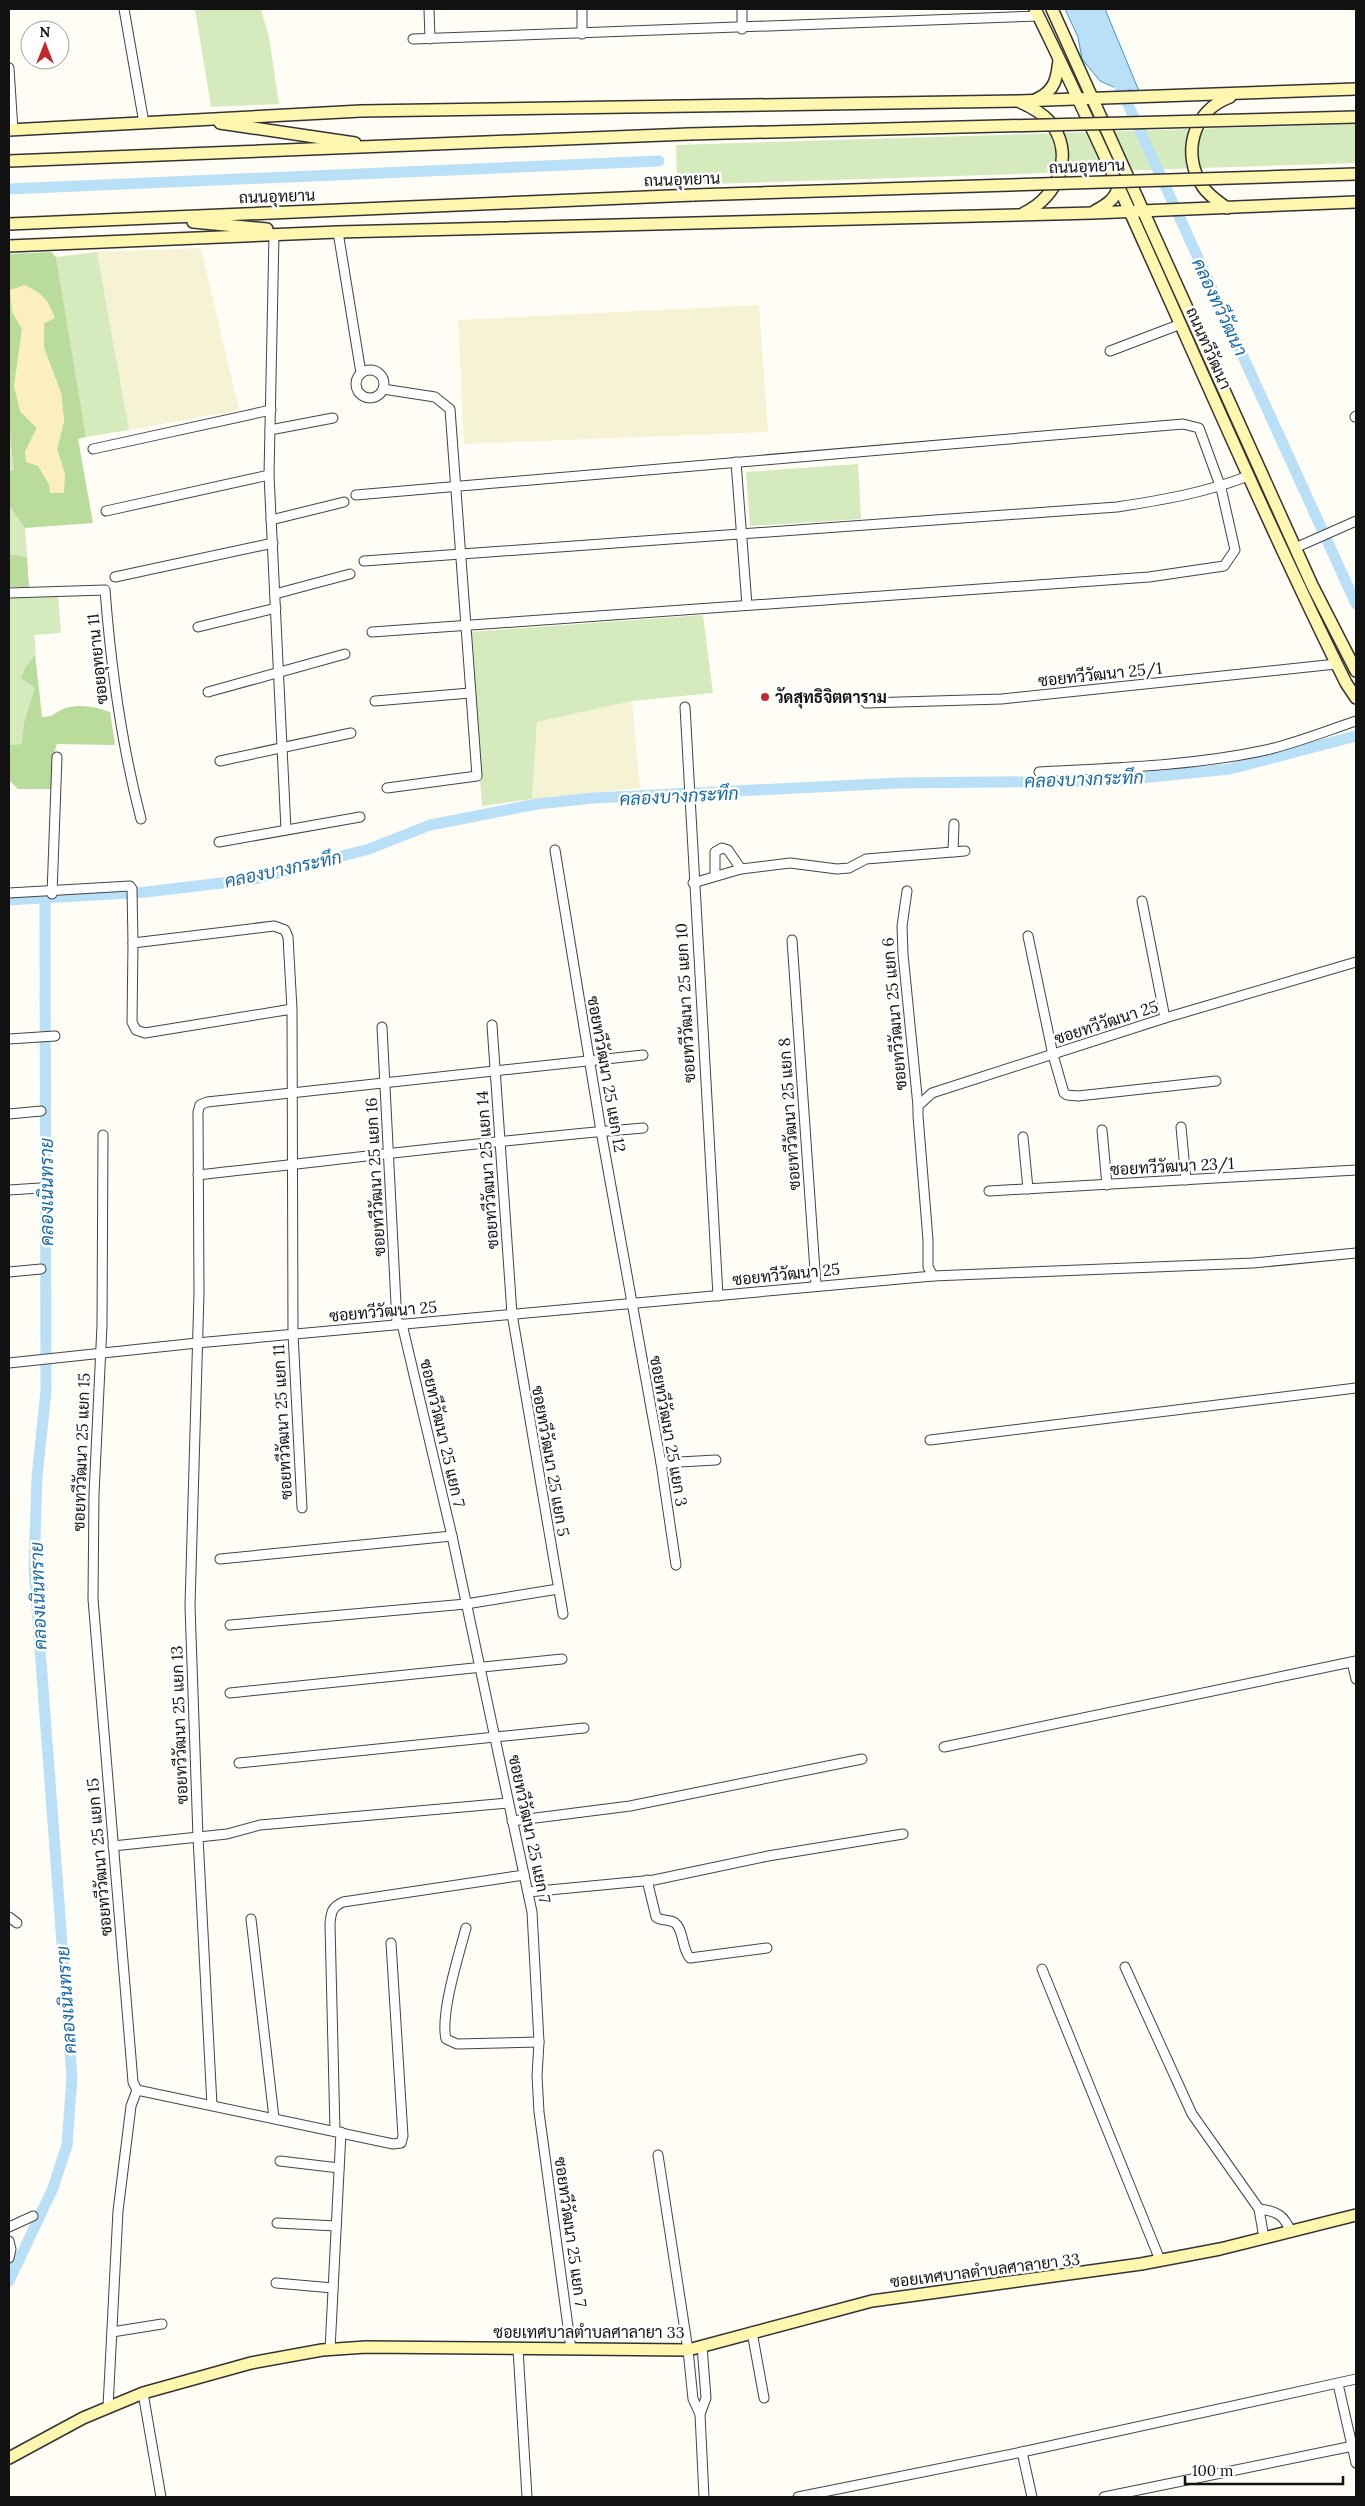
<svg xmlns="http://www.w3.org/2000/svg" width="1365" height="2506" font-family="Lora,Sarabun,serif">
<rect width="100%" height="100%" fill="#fffdf5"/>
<g fill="#f6f3d4">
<polygon points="201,248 239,410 129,430 97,252"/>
<polygon points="759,305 768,432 464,444 458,320"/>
<polygon points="632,701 640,788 532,799 537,722"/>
</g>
<g fill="#d5ebbd">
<polygon points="195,9 261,9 269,37 279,104 211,107"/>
<polygon points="1356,124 1356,163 677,185 676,145"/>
<polygon points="97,252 129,430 86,437 56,257"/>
<polygon points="9,425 15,471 9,471"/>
<polygon points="858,464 861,519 750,526 746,472"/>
<polygon points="10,503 25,528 27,557 9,554"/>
<polygon points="58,595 61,633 34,635 36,652 26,666 35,688 24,722 22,744 9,745 9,597"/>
<polygon points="703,615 713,693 632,701 537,722 532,799 482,806 469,632"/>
</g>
<g fill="#b9dc9c" fill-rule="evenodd">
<path d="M51 252 56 257 86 437 78 439 93 523 25 528 9 505V471L14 470 9 425V254ZM54 318 44 323V348L61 393 64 421 57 449 65 475 49 484 38 466 25 452 37 428 20 411V351L22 329Z"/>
<polygon points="9,554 27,557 29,587 9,587"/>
<path d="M35 654 42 717C55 717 53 713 63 709 78 703 96 707 110 712L115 745 57 744 53 756 52 789H18L9 780V745L22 744 24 722 35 688 21 678 26 666Z"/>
</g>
<path fill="#fbeec1" d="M25 285C43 294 48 299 55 318L44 323V348L61 393 64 421 57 449 65 475 64 493H50L49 484 38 466 26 462 25 452 37 428 20 411 14 386 22 329 12 312 10 290Z"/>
<polygon fill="#b9e0f7" stroke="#3f96cf" points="1065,9 1105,9 1139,91 1118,89 1100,81 1082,59 1078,37"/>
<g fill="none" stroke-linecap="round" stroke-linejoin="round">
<g stroke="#b9e0f7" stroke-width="11">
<polyline points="1115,76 1356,604"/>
<polyline points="9,189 659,161"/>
<polyline points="9,900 146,892 255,879 369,849 430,825 537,804 594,798 898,783 1110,781 1230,769 1356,736"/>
<polyline points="9,2281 53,2188 67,2145 72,2077 34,1568 37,1477 46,1391 45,898"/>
</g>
<g stroke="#444" stroke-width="11">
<g id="street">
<polyline points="124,9 144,123"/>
<polyline points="429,9 430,39"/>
<polyline points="582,9 582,34"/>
<polyline points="742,9 742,29"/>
<polyline points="413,39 1039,16"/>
<polyline points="9,68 13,130"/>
<polyline points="338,232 361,373"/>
<polyline points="274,235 269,475 286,830"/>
<polyline points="1110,351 1181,324"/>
<circle cx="370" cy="384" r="14"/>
<polyline points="383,389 435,397 450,409 477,776 387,788"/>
<polyline points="1355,417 1356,416"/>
<polyline points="270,430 333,418"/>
<polyline points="93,449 271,410"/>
<polyline points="736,462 747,605"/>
<polyline points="356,495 1183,424 1199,428 1221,488 1235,550 1224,566 1149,577 372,632"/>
<polyline points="106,511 269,475"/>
<polyline points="271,520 344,502"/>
<polyline points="1295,548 1356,521"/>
<path d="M364 561 1117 507C1162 500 1205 493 1248 476"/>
<polyline points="115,577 273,543"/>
<path d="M9 593 105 590C111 668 121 743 141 819"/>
<polyline points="275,594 350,574"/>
<polyline points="198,627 276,608"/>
<polyline points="208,692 345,654"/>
<polyline points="375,701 470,693"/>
<polyline points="866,703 1002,699 1336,664"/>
<polyline points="685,707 718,1296"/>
<polyline points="220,761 351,733"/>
<path d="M1039 772C1115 768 1192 766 1266 750 1296 743 1326 731 1356 721"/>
<polyline points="219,842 360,817"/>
<polyline points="555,850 601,1131 661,1463 676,1565"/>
<polyline points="953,852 954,824"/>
<polyline points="715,875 715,852 722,848 728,850 741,869 790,863 837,869 849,868 866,859 965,851"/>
<polyline points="693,883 741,869"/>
<polyline points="907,891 902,926 903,954 918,1106"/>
<polyline points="9,893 130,886 132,889 133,943"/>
<polyline points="52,894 57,757"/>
<polyline points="1142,901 1165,1018"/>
<polyline points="1028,936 1053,1055 1064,1093 1067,1095 1078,1096 1216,1081"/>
<polyline points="792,940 816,1285"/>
<polyline points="292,1009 145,1033 136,1030 132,1022 133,943 274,926 285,930 288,937 292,1009 293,1334 302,1508"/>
<polyline points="492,1025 512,1314 563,1614"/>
<polyline points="382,1027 397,1324"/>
<polyline points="9,1039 55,1036"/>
<polyline points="9,1114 41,1111"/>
<polyline points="1181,1127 1186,1180"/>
<polyline points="1102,1130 1107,1185"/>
<polyline points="103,1135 102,1325 94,1494 93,1599 133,2082 137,2090 393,2144 401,2143 403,2136 391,1943"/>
<polyline points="1023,1137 1028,1189"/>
<path d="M198 1175C346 1159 494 1140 643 1128"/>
<polyline points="9,1190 40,1188"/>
<polyline points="989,1191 1356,1170"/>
<polyline points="9,1272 41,1269"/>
<polyline points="933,1276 928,1267 928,1240 918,1116 918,1106 932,1093 1165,1018 1356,962"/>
<polyline points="402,1324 452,1536 532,1912 539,2042 537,2076 539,2112 571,2349"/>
<polyline points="9,1363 197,1343 933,1276 1253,1263 1356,1253"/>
<polyline points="930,1440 1356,1388"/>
<polyline points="661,1463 716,1460"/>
<polyline points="220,1559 452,1536"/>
<polyline points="230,1625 466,1604 558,1589"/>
<polyline points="1352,1662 1356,1679"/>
<polyline points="230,1693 562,1659"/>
<polyline points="944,1747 1356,1661"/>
<polyline points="239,1763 584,1728"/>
<polyline points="512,1821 630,1806 862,1759"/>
<polyline points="113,1846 227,1834 260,1825 508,1803"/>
<path d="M647 1880 656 1917C662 1922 672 1918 677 1925 684 1934 682 1949 690 1958L767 1948"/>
<polyline points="528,1892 654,1880 768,1856 903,1834"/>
<polyline points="9,1917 17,1923"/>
<polyline points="251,1919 274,2118"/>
<path d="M466 1928C459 1954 440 2014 446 2039L457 2044 539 2042"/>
<polyline points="1125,1967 1192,2114 1259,2209 1264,2238"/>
<polyline points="1042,1969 1160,2260"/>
<polyline points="212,2105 198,1837 190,1606 199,1293 198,1112 200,1105 207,1102 643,1055"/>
<path d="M335 2131 330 1924C331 1912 332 1907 343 1902L524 1875"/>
<polyline points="658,2155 688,2350 693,2399 700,2414 706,2398 702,2346"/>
<polyline points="280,2161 339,2168"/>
<path d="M1259 2209C1277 2211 1284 2215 1291 2232"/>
<polyline points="277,2223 336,2226"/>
<polyline points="9,2227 33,2216"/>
<polyline points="9,2241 11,2249 9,2258"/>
<polyline points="276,2283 333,2288"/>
<polyline points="112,2332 162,2324"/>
<polyline points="752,2332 764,2398"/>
<polyline points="518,2349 527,2497"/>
<polyline points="330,2350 341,2132"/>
<polyline points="1338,2384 1356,2463"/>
<polyline points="143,2393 161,2497"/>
<polyline points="108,2407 118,2211 131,2106 137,2090"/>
<polyline points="700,2414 704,2497"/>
<polyline points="1022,2452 1032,2497"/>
<polyline points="798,2497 1022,2452 1356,2379"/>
<polyline points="1104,2497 1353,2446"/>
</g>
</g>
<g stroke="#333" stroke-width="14">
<g id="secondary">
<path d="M1035 9C1144 231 1236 461 1346 683L1356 698"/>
<polyline points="1052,9 1312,585 1356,671"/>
<path d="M1037 99C1055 91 1057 78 1059 60"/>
<path d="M1020 102C1031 107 1041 112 1049 121 1076 152 1059 197 1024 213"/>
<polyline points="220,123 355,143"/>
<polyline points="9,130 361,111 1019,101 1356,89"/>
<polyline points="9,161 689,134"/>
<path d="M1227 208C1219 202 1209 196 1203 187 1181 155 1192 111 1230 97"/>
<path d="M1095 211C1106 205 1116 199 1118 187"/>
<polyline points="193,222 267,229"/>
<polyline points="9,224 694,195"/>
<polyline points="9,246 338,232 1093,213 1356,202"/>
<polyline points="9,2458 83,2418 143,2393 251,2363 322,2350 366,2347 688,2350 872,2301 1141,2264 1220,2249 1356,2215"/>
</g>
</g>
<use href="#street" stroke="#fff" stroke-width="9"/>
<use href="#secondary" stroke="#fff6b0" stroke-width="11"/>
<g stroke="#333" stroke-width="14" stroke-linecap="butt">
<g id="secondary-bridge">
<polyline points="689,134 1356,117"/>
<polyline points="694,195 1356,174"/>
</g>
</g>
<use href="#secondary-bridge" stroke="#fff6b0" stroke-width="11"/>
</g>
<circle fill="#c4262e" stroke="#fff" stroke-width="2" cx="765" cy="697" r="5"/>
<g text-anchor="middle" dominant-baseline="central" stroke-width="5" stroke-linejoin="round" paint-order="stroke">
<g font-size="16" fill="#111" stroke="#fff">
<text transform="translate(1087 166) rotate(-2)">ถนนอุทยาน</text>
<text transform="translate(682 179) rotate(-2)">ถนนอุทยาน</text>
<text transform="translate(277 196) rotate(-2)">ถนนอุทยาน</text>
<text transform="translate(1209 348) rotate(66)">ถนนทวีวัฒนา</text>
<text transform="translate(97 659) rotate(-96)">ซอยอุทยาน 11</text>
<text transform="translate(1100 674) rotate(-6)">ซอยทวีวัฒนา 25/1</text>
<text transform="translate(685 1003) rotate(-93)">ซอยทวีวัฒนา 25 แยก 10</text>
<text transform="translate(894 1014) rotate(-95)">ซอยทวีวัฒนา 25 แยก 6</text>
<text transform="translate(1106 1022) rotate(-18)">ซอยทวีวัฒนา 25</text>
<text transform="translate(607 1074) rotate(80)">ซอยทวีวัฒนา 25 แยก 12</text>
<text transform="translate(789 1114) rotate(-94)">ซอยทวีวัฒนา 25 แยก 8</text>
<text transform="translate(1172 1166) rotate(-3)">ซอยทวีวัฒนา 23/1</text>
<text transform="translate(487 1170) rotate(-94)">ซอยทวีวัฒนา 25 แยก 14</text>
<text transform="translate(375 1177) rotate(-93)">ซอยทวีวัฒนา 25 แยก 16</text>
<text transform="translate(786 1274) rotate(-6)">ซอยทวีวัฒนา 25</text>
<text transform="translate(383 1311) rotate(-5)">ซอยทวีวัฒนา 25</text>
<text transform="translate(282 1422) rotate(-93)">ซอยทวีวัฒนา 25 แยก 11</text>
<text transform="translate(669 1431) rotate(80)">ซอยทวีวัฒนา 25 แยก 3</text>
<text transform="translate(443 1433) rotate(77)">ซอยทวีวัฒนา 25 แยก 7</text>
<text transform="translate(81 1452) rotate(-88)">ซอยทวีวัฒนา 25 แยก 15</text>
<text transform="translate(551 1461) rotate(80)">ซอยทวีวัฒนา 25 แยก 5</text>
<text transform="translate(179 1725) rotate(-92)">ซอยทวีวัฒนา 25 แยก 13</text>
<text transform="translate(530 1829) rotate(78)">ซอยทวีวัฒนา 25 แยก 7</text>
<text transform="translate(99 1857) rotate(-95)">ซอยทวีวัฒนา 25 แยก 15</text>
<text transform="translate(571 2232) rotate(82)">ซอยทวีวัฒนา 25 แยก 7</text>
<text transform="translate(985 2270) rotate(-7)">ซอยเทศบาลตำบลศาลายา 33</text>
<text x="589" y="2332">ซอยเทศบาลตำบลศาลายา 33</text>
</g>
<g font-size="16" font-weight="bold" fill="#111" stroke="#fff" text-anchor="start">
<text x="775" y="697">วัดสุทธิจิตตาราม</text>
</g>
<g font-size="18" font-style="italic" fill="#1768a6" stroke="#fff">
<text transform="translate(1220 307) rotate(65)">คลองทวีวัฒนา</text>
<text transform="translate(1084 779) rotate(-2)">คลองบางกระทึก</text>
<text transform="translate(679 796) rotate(-3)">คลองบางกระทึก</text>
<text transform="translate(283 869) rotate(-12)">คลองบางกระทึก</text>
<text transform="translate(46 1192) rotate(-90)">คลองเนินทราย</text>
<text transform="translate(38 1596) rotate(-92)">คลองเนินทราย</text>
<text transform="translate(66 2000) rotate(-94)">คลองเนินทราย</text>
</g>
</g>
<rect width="1365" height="2506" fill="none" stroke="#111111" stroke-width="20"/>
<g transform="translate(45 45)"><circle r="24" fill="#ffffff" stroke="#a0a0a0"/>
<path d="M0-4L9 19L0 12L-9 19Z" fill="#c4262e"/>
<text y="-8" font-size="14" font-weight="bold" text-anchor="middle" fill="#111111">N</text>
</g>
<path d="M1185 2476v8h158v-8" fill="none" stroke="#111111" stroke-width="2.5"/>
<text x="1192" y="2476" font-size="15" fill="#111111" stroke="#ffffff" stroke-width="4" paint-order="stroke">100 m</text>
</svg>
